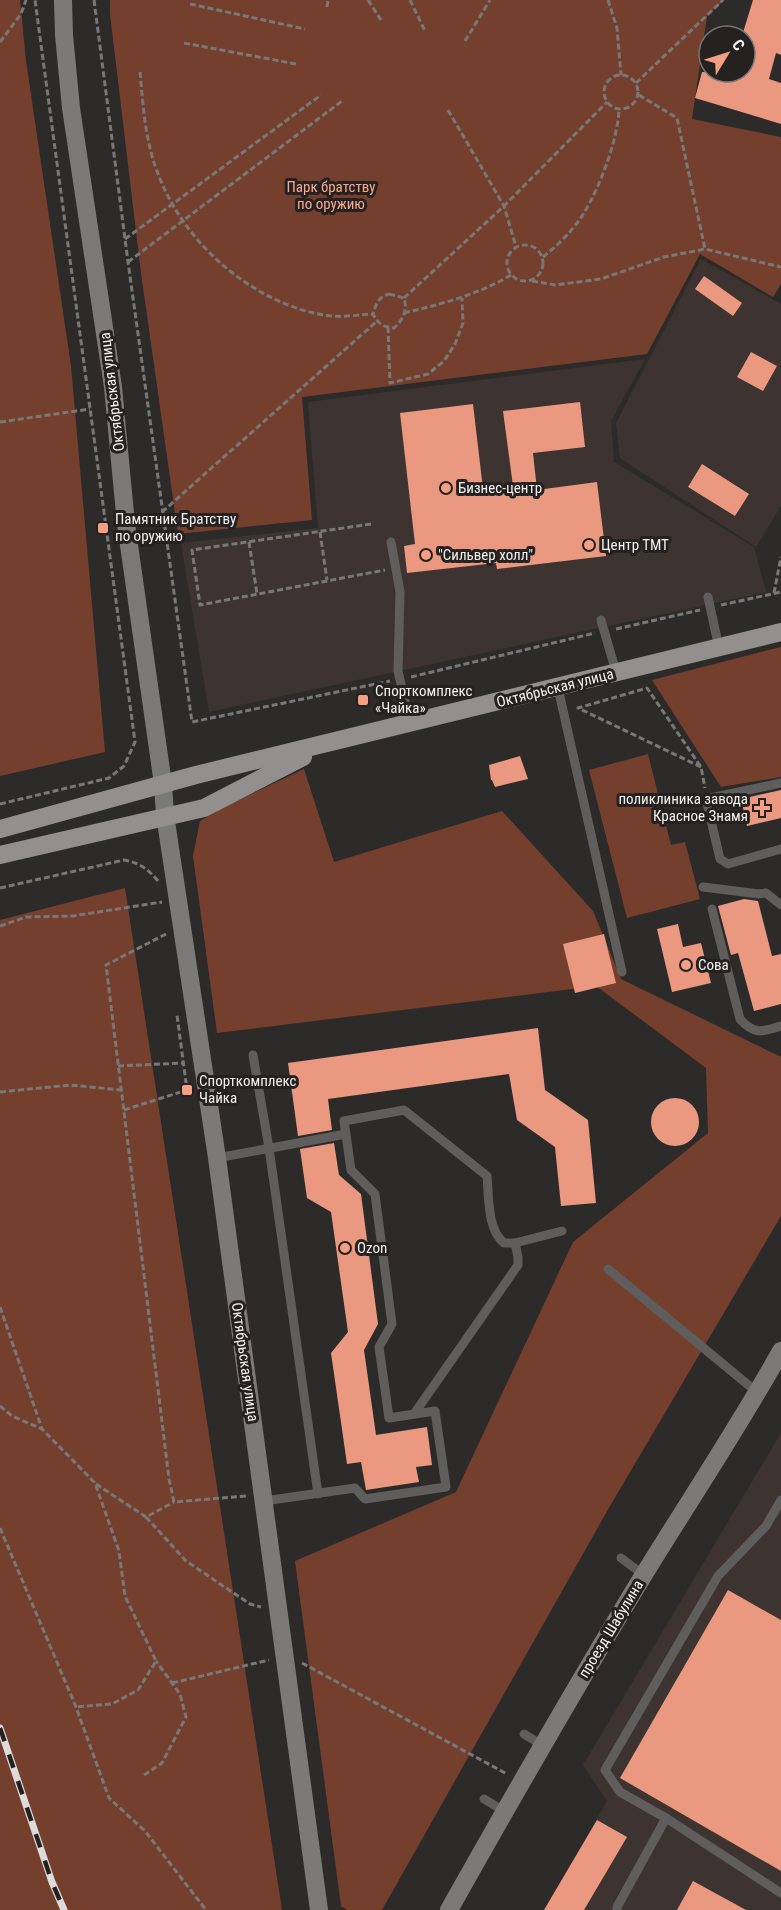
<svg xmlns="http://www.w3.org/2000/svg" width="781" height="1910" font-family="'Roboto Condensed',sans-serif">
<rect width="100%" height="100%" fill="#2d2b2a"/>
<g fill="#3d3431">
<polygon points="701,259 781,304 781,506 756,547 620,458 616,423"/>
<polygon points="645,359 611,421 614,462 754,547 766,592 209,712 181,543 318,528 308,402"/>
<polygon points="781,1433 781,1910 544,1910 607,1801 583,1765"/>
</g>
<g fill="#753f2e">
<polygon points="0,0 20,0 26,61 71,366 105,752 0,776"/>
<polygon points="110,0 725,0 707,16 692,119 781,137 781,284 773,297 700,254 647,354 302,397 312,520 178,534 141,273 110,14"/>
<polygon points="781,647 781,777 721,787 652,680"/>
<polygon points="648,754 671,845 685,842 700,899 627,918 589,770"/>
<polygon points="304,769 334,862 502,811 593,911 621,979 781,1057 781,1216 610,1506 382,1910 347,1910 341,1906 295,1561 456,1492 573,1242 708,1133 706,1068 596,986 217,1033 193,856 200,821 226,806"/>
<polygon points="125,888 282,1910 0,1910 0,920"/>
</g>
<g fill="#ea9980">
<polygon points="753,0 781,0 781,55 776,53 769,79 781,83 781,124 695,98 702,72 745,72 745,36 742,36"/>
<polygon points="704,276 742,303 733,316 695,289"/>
<polygon points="751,352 777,366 763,391 737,377"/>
<polygon points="580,402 585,447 533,453 537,490 597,482 606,556 497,569 496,563 407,573 404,546 415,544 400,413 473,404 483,489 513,486 503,411"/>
<polygon points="702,464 749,494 735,516 688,487"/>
<polygon points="520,756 528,779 495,787 492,780 491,780 489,765"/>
<polygon points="781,790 781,818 747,826 741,799"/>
<polygon points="744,899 758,901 772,956 781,954 781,1004 754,1011 738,953 731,955 718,906"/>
<polygon points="678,924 683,947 701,943 711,983 672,992 657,929"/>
<polygon points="604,934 616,983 575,993 563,944"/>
<polygon points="538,1028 545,1090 588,1120 596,1203 561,1206 555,1147 517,1120 509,1074 328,1099 332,1130 298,1136 288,1063"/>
<circle cx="675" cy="1122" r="24"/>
<polygon points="334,1143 339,1175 361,1194 378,1324 364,1350 376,1435 427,1427 432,1465 416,1467 419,1482 366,1490 361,1462 347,1464 331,1353 348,1332 331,1212 307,1198 300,1149"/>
<polygon points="728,1590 781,1620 781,1871 620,1778"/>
<polygon points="597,1820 627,1837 584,1910 544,1910"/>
<polygon points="693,1881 746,1910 677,1910"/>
</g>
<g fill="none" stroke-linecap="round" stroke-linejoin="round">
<g stroke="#7a7877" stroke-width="3" stroke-dasharray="6 3" stroke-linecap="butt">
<polyline points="94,0 128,262 192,722 390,681"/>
<polyline points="368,0 381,20"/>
<polyline points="410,0 425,31"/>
<polyline points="608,0 617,28 621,75"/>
<polyline points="190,4 305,29"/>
<polyline points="327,7 328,0"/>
<polyline points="465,41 490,0"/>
<polyline points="0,42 21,14 26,0"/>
<polyline points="184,43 296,64"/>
<path d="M140 72C143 104 145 140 157 171 182 241 249 301 323 315 338 318 357 315 373 314"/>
<circle cx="621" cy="92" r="17"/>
<polyline points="636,83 723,0"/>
<polyline points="639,95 677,118 705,249"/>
<polyline points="448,110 504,206 516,247"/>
<polyline points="125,239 321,95"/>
<circle cx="525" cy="263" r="18"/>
<path d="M543 257C554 248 565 238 574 227 595 202 618 142 619 109"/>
<polyline points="128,262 342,101"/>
<polyline points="532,281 555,285 601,279 664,257 705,249 781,267"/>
<path d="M389 294 404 298C408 310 403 320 394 328 383 327 378 324 373 314 376 304 378 297 389 294Z"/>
<polyline points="404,298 504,206 607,102"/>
<path d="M404 313C441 304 478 295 511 275"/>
<polyline points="388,327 390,383 428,374 444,361 455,344 463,323 462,298"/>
<polyline points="0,422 90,409"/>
<polyline points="162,512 376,322"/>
<polyline points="371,524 192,550 200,605 385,570"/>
<polyline points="320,532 327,580"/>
<polyline points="249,542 257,594"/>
<polyline points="774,593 781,557"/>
<polyline points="721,605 781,592"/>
<polyline points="616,629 700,610"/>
<polyline points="411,677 595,633"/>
<polyline points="701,767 578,708 647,688 701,767 705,788"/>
<polyline points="0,804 109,778 124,766 135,742 35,0"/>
<path d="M0 888 124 860C140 863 148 869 158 881"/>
<polyline points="0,926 26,917 73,916 162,902"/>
<polyline points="166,934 106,965 169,1479 174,1502 246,1496"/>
<polyline points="118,1066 184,1063"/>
<polyline points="0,1092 70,1085 121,1090"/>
<polyline points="124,1110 187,1090 177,1015"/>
<polyline points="0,1307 42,1429 95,1483 119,1551 125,1596 156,1661 138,1690 112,1704 76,1707"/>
<polyline points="0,1406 12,1416 42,1429"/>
<polyline points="96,1484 146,1517 174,1502"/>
<polyline points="146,1517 186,1561 250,1604 261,1607"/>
<polyline points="0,1528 76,1707 109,1798 145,1831 206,1910"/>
<polyline points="302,1663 507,1774"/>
<polyline points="172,1683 269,1660"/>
<polyline points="144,1775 162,1763 186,1717 180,1694 156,1661"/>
</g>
<g stroke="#5f5e5d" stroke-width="9">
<polyline points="391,542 400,592 398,671 410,723"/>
<polyline points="708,597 719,648"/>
<polyline points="601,620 616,672"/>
<polyline points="558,688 622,972"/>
<polyline points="781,783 706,799 720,859 728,864 781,849"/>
<polyline points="703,887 759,894 766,893 781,905"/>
<path d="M712 909 740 1019C754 1035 762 1032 781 1026"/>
<polyline points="253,1055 269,1148 318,1494"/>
<polyline points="217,1158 346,1134"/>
<polyline points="515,1243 562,1231"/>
<polyline points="608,1269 758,1393"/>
<path d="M264 1501 355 1488 365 1499 446 1487 435 1411 389 1418 379 1347 392 1324 375 1194 351 1170 344 1121 404 1110 487 1176C489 1197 487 1229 504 1243H515L518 1257V1265L414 1414"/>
<polyline points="621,1558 644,1575"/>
<polyline points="524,1734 542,1745"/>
<polyline points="484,1799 504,1811"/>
<polyline points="666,1818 781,1893"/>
<polyline points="617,1910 617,1907 666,1818 620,1792 605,1770 718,1576 766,1526 781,1500"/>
</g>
<g stroke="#7c7a79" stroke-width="18">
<polyline points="63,0 64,35 71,108 113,387 126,524 163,784 165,815 217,1158 319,1910"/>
<path d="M449 1910C512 1798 576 1686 643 1576 689 1501 738 1428 781 1351"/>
</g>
<g stroke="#928f8e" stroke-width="18">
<polyline points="0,829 196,775 781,632"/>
<polyline points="0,855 204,808 303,757"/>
</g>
<g stroke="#dddcdb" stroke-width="7">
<polyline id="rail" points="0,1728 52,1882 64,1910"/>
</g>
<use href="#rail" stroke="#242120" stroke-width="4.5" stroke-dasharray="14" stroke-linecap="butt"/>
</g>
<g fill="#f39f84" stroke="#242120" stroke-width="2">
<circle cx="446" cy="488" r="6"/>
<rect x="97" y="522" width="12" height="12" rx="3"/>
<circle cx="589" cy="545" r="6"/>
<circle cx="426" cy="555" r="6"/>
<rect x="357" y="694" width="12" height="12" rx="3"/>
<path d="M759 799h6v6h6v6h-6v6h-6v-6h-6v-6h6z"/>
<circle cx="686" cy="965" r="6"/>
<rect x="181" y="1084" width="12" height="12" rx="3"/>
<circle cx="345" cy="1248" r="6"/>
</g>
<g text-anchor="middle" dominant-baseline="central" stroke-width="6" stroke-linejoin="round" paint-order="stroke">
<g font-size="15" fill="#fda88d" stroke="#242120">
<text x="331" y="187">Парк братству<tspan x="331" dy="17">по оружию</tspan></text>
</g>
<g font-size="15" fill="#f3f2f1" stroke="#242120">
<text transform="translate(112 392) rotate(-97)">Октябрьская улица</text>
<text transform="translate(555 688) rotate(-14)">Октябрьская улица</text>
<text transform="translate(245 1362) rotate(82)">Октябрьская улица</text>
<text transform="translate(611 1629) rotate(-59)">проезд Шабулина</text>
</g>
<g font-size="15" fill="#f3f2f1" stroke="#242120" text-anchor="start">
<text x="458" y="488">Бизнес-центр</text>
<text x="115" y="519">Памятник Братству<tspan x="115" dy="17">по оружию</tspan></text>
<text x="601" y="545">Центр ТМТ</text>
<text x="438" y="555">"Сильвер холл"</text>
<text x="375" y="691">Спорткомплекс<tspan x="375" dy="17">«Чайка»</tspan></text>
<text x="748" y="799" text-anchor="end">поликлиника завода<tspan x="748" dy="17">Красное Знамя</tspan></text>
<text x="698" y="965">Сова</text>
<text x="199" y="1081">Спорткомплекс<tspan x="199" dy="17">Чайка</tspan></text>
<text x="357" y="1248">Ozon</text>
</g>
</g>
<g transform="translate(727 54) rotate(52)"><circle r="28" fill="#242120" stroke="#777574" stroke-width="1.5"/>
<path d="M0-4.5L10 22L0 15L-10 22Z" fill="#f39f84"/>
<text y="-9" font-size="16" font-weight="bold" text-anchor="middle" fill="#f3f2f1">С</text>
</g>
</svg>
